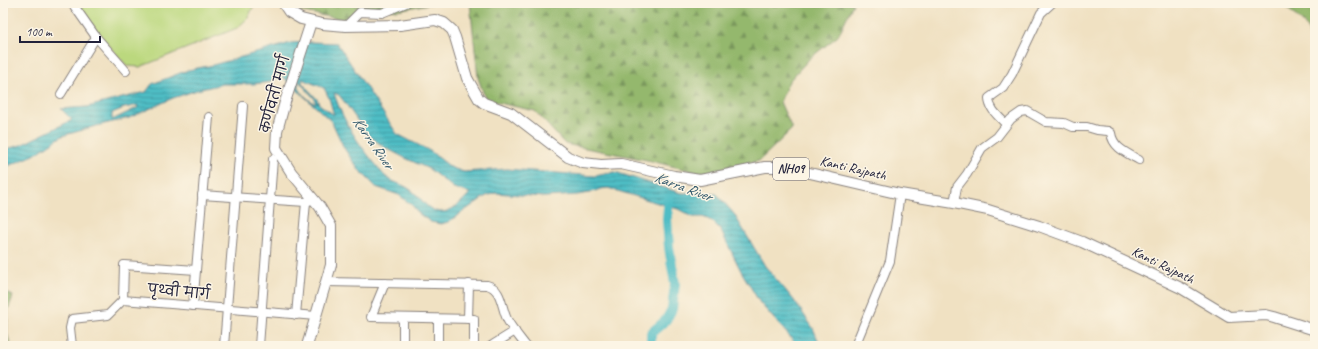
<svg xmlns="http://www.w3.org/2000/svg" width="1318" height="349" font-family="Caveat,'Playpen Sans Deva',sans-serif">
<defs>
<pattern id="forest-firs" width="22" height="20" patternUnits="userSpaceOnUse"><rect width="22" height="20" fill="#94b86d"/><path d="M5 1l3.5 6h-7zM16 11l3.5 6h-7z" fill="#78955b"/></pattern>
<pattern id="water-rules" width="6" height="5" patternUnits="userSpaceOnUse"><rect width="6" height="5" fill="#4fbdc5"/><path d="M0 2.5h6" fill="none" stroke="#4199a1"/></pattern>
</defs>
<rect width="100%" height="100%" fill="#fcf5e5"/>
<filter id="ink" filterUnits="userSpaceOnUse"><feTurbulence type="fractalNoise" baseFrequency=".025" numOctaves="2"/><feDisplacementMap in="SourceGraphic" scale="8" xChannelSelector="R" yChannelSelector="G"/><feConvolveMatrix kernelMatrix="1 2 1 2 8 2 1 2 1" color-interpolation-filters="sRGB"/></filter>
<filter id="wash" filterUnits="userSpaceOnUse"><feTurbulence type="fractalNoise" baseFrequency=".012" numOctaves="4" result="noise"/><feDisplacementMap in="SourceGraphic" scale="16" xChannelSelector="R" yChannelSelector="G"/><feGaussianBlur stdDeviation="0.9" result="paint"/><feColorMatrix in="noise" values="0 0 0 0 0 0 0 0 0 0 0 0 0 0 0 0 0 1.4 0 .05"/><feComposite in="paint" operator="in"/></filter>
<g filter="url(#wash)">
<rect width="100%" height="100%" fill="#f0e1c2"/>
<g fill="url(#forest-firs)" stroke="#5b6d54">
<polygon points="293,3 435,3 397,10 373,7 346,20 299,11"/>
<polygon points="470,3 852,3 853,4 838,36 810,58 789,81 780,102 792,129 759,161 700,173 647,160 565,144 535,111 486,100 478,78"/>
<polygon points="1282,3 1315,3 1315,69 1308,28"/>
<polygon points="3,290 13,296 8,310 7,333 11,346 3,346"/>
</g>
<path fill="#bbd87e" stroke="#6e7d5c" d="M81 3H255L248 18 237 28 140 67 127 66C116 53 82 18 81 3Z"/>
<path fill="url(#water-rules)" stroke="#387080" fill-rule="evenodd" d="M309 42 337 43 397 134 430 151 452 168 464 172 507 169 595 176 615 172 681 193 717 194 734 214 765 266 793 299 813 328 818 340 823 346H798L760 303 741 271 720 229 712 221 703 217H693L678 209 608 188 600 189 590 193 577 195 544 197 496 193 486 196 448 222 441 224 431 222 419 214 413 206 399 195 376 187 358 169 344 148 332 122 281 75 269 82 254 84H222L197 90 173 98 129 118 92 127 62 136 34 155 3 168V150L21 145 72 120 61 109 87 107 146 92 152 84 188 70 213 65 291 43ZM302 79 324 88 329 98 334 115 319 104 317 99 302 83ZM298 80 315 99V104C308 99 296 91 298 80ZM334 93 339 95 346 104 366 133 384 147 405 158 429 169 455 189 470 193C463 201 451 213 440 212 427 211 421 197 411 190 403 184 393 183 385 176 382 173 379 169 377 166 359 145 342 120 334 93ZM138 105 137 108 112 120V113L124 108Z"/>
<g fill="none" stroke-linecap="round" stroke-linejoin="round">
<polyline stroke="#4fbdc5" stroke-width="10" points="651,346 651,333 666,320 672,309 675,284 669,247 667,219 669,198"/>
</g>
</g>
<g filter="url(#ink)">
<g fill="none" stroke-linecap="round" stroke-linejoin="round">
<g stroke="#89827e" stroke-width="10">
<g id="minor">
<polyline points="346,26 360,12 382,13 406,3"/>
<polyline points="96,37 126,71"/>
<polyline points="61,94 96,37 72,3"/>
<path d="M1006 124C998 116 989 109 989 98L1003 88 1012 74 1041 13 1052 3"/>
<polyline points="202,195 306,202 311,200"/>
<path d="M954 203 957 187 967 174 982 148 997 137 1011 119 1021 112 1027 111 1046 122 1064 123 1073 127H1087L1097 130 1108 131 1111 133C1113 148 1127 153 1139 160"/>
<path d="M326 282 487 285C503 289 501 309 508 321 513 330 520 338 526 346"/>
<polyline points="385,283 371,317 474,319 474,346"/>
<polyline points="123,300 124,265 196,270"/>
<polyline points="193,306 209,117"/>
<polyline points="296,315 306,202"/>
<polyline points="403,318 403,346"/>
<polyline points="438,319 438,345"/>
<polyline points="468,319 469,284"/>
<polyline points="72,346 70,328 72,319 108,315 123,300 316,316"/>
<polyline points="224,346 243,106"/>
<polyline points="259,346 273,159"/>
<polyline points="491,346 515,331"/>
<polyline points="855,346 890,261 900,194"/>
</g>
</g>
<g stroke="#89827e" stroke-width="12">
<g id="major">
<polyline points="283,3 289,12 301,19 322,24 346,26 400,25 435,20 444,23 452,30 455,37 467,78 479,99 484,103 511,113 568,157 583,163 601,165 621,164 674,176 700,180 765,167 784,167 900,194 954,203 988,210 1039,226 1082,242 1181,288 1229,317 1266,315 1274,317 1315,330"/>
<polyline points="307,346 331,265 331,226 320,207 291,172 276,148 277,131 285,102 311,22"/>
</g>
</g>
<use href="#minor" stroke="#fff" stroke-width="8"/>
<use href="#major" stroke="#fff" stroke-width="10"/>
</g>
</g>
<g text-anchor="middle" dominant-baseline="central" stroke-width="3" stroke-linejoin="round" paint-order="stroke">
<rect fill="#fcf5e5" stroke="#63616e" stroke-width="1" x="773" y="158" width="36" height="22" rx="3"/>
<g font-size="13" font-weight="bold" fill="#22223b">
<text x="791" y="169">NH09</text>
</g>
<g font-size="14" fill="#22223b" stroke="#fcf5e5">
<text transform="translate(275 94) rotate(-75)">कर्णवती मार्ग</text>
<text transform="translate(853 168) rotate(13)">Kanti Rajpath</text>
<text transform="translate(1163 265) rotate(26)">Kanti Rajpath</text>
<text transform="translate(179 292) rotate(5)">पृथ्वी मार्ग</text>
</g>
<g font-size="15" font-style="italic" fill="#32586b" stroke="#fcf5e5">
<text transform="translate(373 143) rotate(55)">Karra River</text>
<text transform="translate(683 187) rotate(20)">Karra River</text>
</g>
</g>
<rect width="1318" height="349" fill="none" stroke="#fcf5e5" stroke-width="16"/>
<path d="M20 36v6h80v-6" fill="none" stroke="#22223b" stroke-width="2"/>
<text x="26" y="36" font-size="12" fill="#22223b" stroke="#fcf5e5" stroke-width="3" paint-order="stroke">100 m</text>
</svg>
